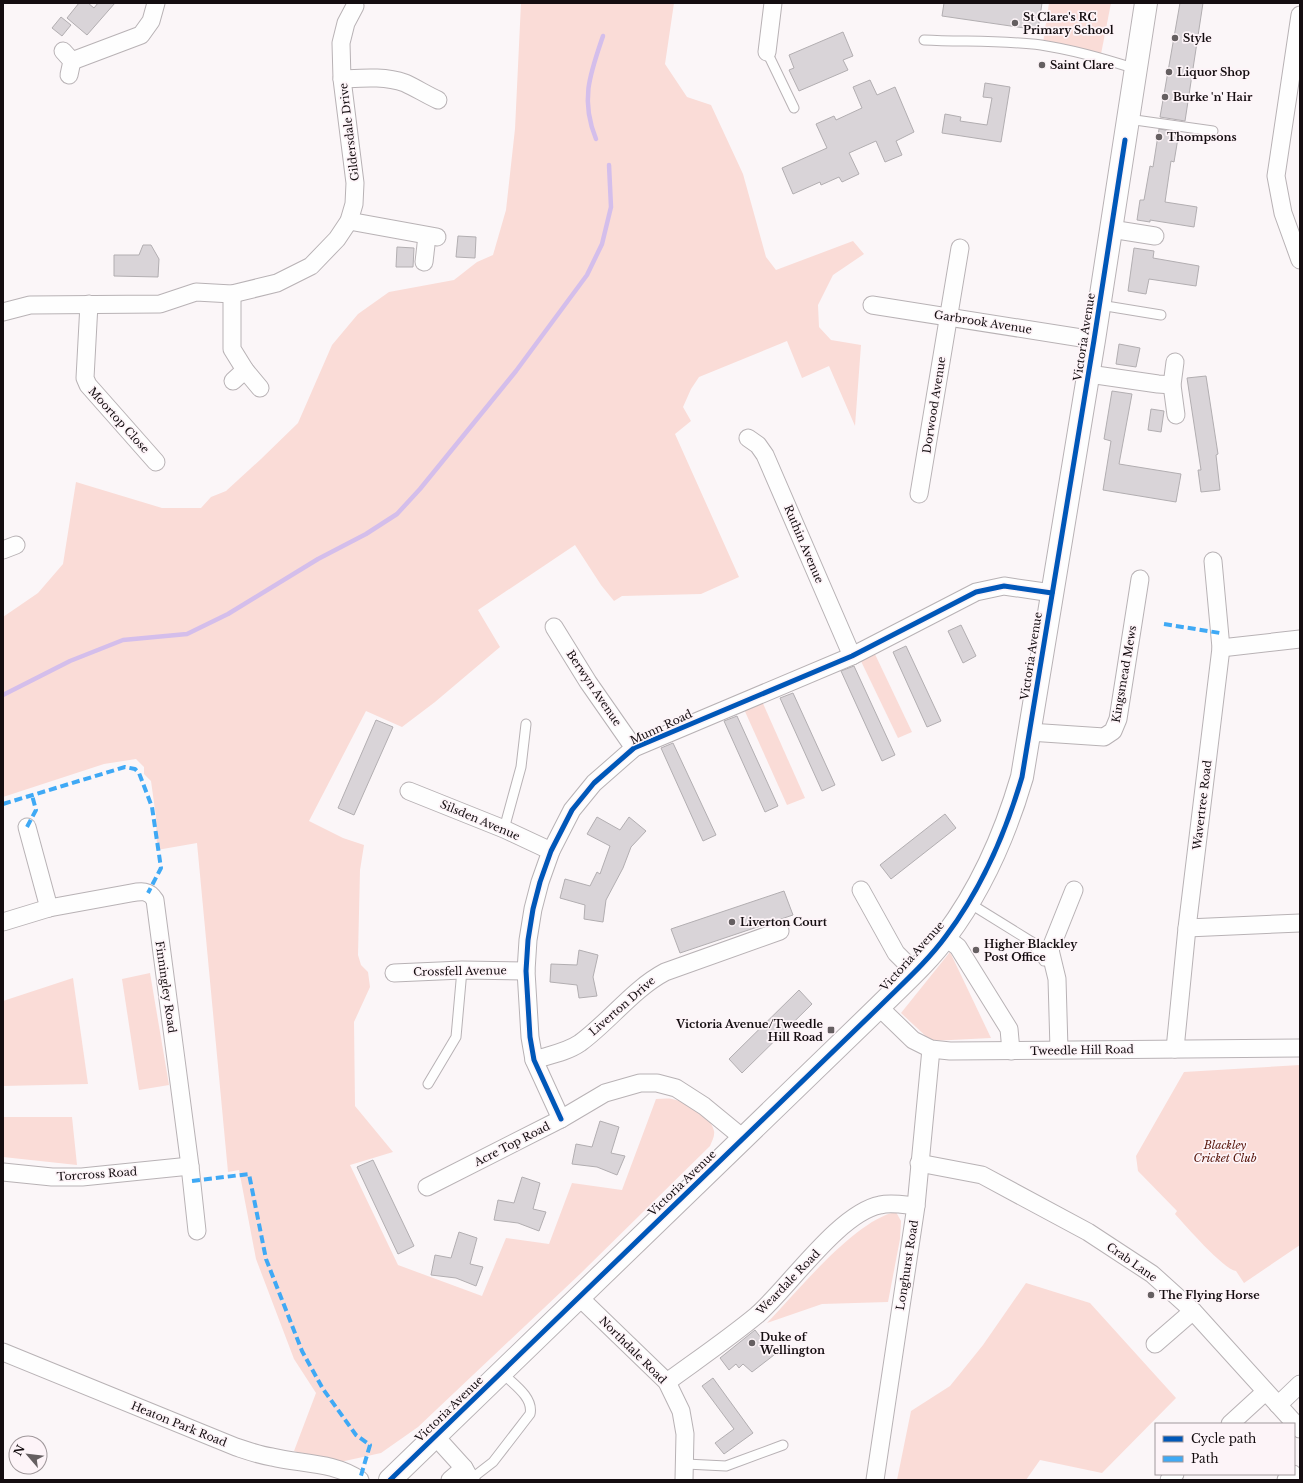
<svg xmlns="http://www.w3.org/2000/svg" width="1303" height="1483" font-family="'Libre Baskerville',serif">
<rect width="100%" height="100%" fill="#fbf6f8"/>
<g fill="#fadcd7">
<path d="M521 3H674L665 64 687 97 711 105 743 174 766 257 776 270 853 241 864 254 833 275 818 305 819 327 831 340 861 345 855 426 829 366 802 378 787 341 699 377 691 389 683 407 691 421 675 434 739 577 701 594 622 596 614 601 601 585 575 545 478 610 500 647 435 702 402 727 366 711 309 821 343 838 364 845 360 870 358 955 361 965 368 972 370 987 354 1022 355 1106 393 1152 350 1165 398 1265 482 1296 506 1238 549 1244 572 1183 622 1190 656 1099C661 1099 667 1098 672 1099 687 1102 711 1115 714 1131 715 1136 712 1141 710 1146L580 1274 418 1427 381 1453 331 1464 294 1451 316 1393 294 1359 256 1259 239 1170 228 1172 197 843 157 850 156 817 151 781 144 774V767L136 759 104 764 3 797V617L38 593 63 564 76 482 162 508H201L211 497 226 491 261 459 298 423 332 345 358 314 389 292 454 280 477 262 493 255 506 210 515 129Z"/>
<polygon points="1049,3 1111,3 1101,54 1043,43"/>
<polygon points="873,650 912,732 898,738 859,657"/>
<polygon points="761,699 805,798 787,805 743,707"/>
<polygon points="950,952 991,1038 931,1041 901,1013"/>
<polygon points="150,973 169,1085 139,1090 122,979"/>
<polygon points="73,978 88,1084 3,1086 3,1001"/>
<path d="M1300 1065V1245L1244 1283 1236 1271C1223 1269 1185 1225 1175 1214L1177 1211 1138 1171 1136 1156 1184 1072Z"/>
<polygon points="3,1117 72,1117 77,1165 3,1157"/>
<path d="M896 1212 901 1221 900 1239 888 1302 822 1304 767 1323C796 1293 856 1219 896 1212Z"/>
<polygon points="1026,1283 1090,1303 1176,1398 1102,1473 1040,1460 1026,1480 897,1480 911,1411 950,1386 983,1345"/>
</g>
<g fill="none" stroke-linecap="round" stroke-linejoin="round">
<g stroke="#d4beeb" stroke-width="4.5">
<path d="M596 139C580 100 590 74 603 36"/>
<polyline points="3,695 70,661 123,640 187,634 228,614 318,559 366,534 397,514 420,489 516,371 587,275 602,244 611,207 609,165"/>
</g>
</g>
<g fill="#d9d4d8" stroke="#b2aeb1">
<polygon points="79,3 88,3 94,8 98,3 115,3 87,35 67,18"/>
<polygon points="944,3 1042,3 1038,30 942,16"/>
<polygon points="1180,3 1203,3 1185,121 1160,117"/>
<polygon points="61,17 71,25 62,36 52,28"/>
<polygon points="843,32 853,56 843,60 848,70 799,91 789,70 794,68 789,55"/>
<polygon points="870,80 877,95 895,87 914,132 896,141 902,155 885,162 876,141 849,153 859,174 842,182 839,177 821,185 820,182 793,194 782,168 827,148 816,124 834,116 836,120 862,108 853,87"/>
<polygon points="985,83 1010,87 1001,142 942,133 945,114 961,117 960,121 987,125 992,98 983,97"/>
<polygon points="1159,129 1179,132 1174,162 1171,161 1165,202 1197,207 1194,227 1150,220 1150,222 1137,220 1140,200 1144,200 1150,166 1153,167"/>
<polygon points="458,236 476,237 475,258 456,257"/>
<polygon points="143,245 151,245 159,259 158,277 114,276 114,255 139,255"/>
<polygon points="397,247 414,248 413,267 396,267"/>
<polygon points="1134,248 1154,251 1153,258 1199,266 1196,286 1149,279 1146,294 1128,291"/>
<polygon points="1119,344 1140,348 1136,367 1116,364"/>
<polygon points="1206,376 1218,454 1216,455 1220,490 1201,492 1198,470 1201,470 1187,378"/>
<polygon points="1112,391 1132,394 1119,464 1181,474 1176,502 1103,490 1111,441 1104,439"/>
<polygon points="1151,409 1164,411 1161,432 1148,430"/>
<polygon points="961,625 976,656 963,663 948,631"/>
<polygon points="906,646 941,721 927,727 893,652"/>
<polygon points="854,666 895,755 882,761 841,671"/>
<polygon points="793,693 835,785 822,791 780,698"/>
<polygon points="737,716 778,806 765,812 724,721"/>
<polygon points="376,720 393,727 354,815 338,808"/>
<polygon points="673,743 716,835 703,841 661,748"/>
<polygon points="945,814 956,828 891,879 880,865"/>
<polygon points="597,817 620,830 629,817 646,831 631,847 623,868 606,900 603,922 584,919 585,905 560,898 565,879 590,886 597,872 600,874 610,846 587,834"/>
<polygon points="784,891 793,915 680,953 671,929"/>
<polygon points="579,950 598,955 593,977 597,996 579,998 577,985 550,982 551,964 577,965"/>
<polygon points="799,990 812,1004 742,1073 729,1059"/>
<polygon points="600,1121 619,1127 611,1153 625,1156 617,1175 597,1167 572,1164 576,1144 592,1147"/>
<polygon points="373,1160 414,1246 398,1254 357,1167"/>
<polygon points="522,1177 540,1183 533,1209 546,1212 539,1231 518,1223 494,1220 498,1200 514,1203"/>
<polygon points="459,1232 477,1238 470,1264 483,1267 476,1286 456,1278 431,1275 435,1255 451,1258"/>
<polygon points="755,1330 774,1355 752,1372 743,1364 739,1368 736,1364 729,1370 720,1358"/>
<polygon points="713,1378 753,1433 724,1454 715,1443 734,1429 702,1386"/>
</g>
<g fill="none" stroke-linecap="round" stroke-linejoin="round">
<g stroke="#b8b2b5" stroke-width="11">
<g id="lane">
<path d="M924 40C963 42 1002 40 1041 45 1074 50 1105 59 1136 69"/>
<polyline points="767,52 794,108"/>
<polyline points="1128,119 1213,131"/>
<polyline points="1100,305 1161,315"/>
<polyline points="504,829 521,767 526,724"/>
<polyline points="969,903 1032,942 1044,961 1052,958"/>
<polyline points="428,1084 456,1037 462,970"/>
<polyline points="686,1464 726,1466 783,1445"/>
<path d="M471 1479 493 1462 530 1414C534 1397 512 1383 501 1372"/>
</g>
</g>
<g stroke="#b8b2b5" stroke-width="19">
<g id="street">
<polyline points="1300,15 1276,176 1283,213 1300,260"/>
<polyline points="63,51 72,61 69,75"/>
<polyline points="767,52 773,3"/>
<polyline points="72,61 141,35 151,21 156,3"/>
<path d="M342 79C363 78 385 76 405 83 416 88 427 95 438 100"/>
<polyline points="349,221 437,237"/>
<polyline points="1111,229 1155,236"/>
<polyline points="424,262 427,236"/>
<polyline points="232,294 232,349 245,370 260,388"/>
<polyline points="89,304 85,378 88,385 156,462"/>
<polyline points="872,305 1094,340"/>
<polyline points="3,312 30,305 160,304 196,292 232,294 277,283 311,266 337,239 349,221 354,204 355,183 342,79 341,43 346,23 355,6"/>
<polyline points="1175,362 1172,385 1176,415"/>
<polyline points="1089,374 1158,384 1172,385"/>
<polyline points="233,381 245,370"/>
<polyline points="748,438 758,445 765,455 852,656"/>
<polyline points="919,494 960,248"/>
<polyline points="3,550 16,545"/>
<polyline points="554,627 588,682 634,748"/>
<polyline points="1221,648 1300,639"/>
<polyline points="1029,732 1104,737 1113,731 1118,719 1140,579"/>
<polyline points="409,791 504,829 551,851"/>
<polyline points="27,827 49,908"/>
<polyline points="861,890 896,953 914,971"/>
<path d="M3 922 49 908 131 893C141 891 149 890 155 900L190 1166 197 1231"/>
<polyline points="1187,928 1300,923"/>
<polyline points="945,937 958,947 1009,1029 1011,1051"/>
<polyline points="394,973 462,970 526,971"/>
<polyline points="879,1007 913,1040 931,1049 950,1051 1300,1048"/>
<polyline points="1059,1049 1057,979 1050,950 1074,890"/>
<polyline points="1175,1049 1187,928 1221,648 1213,561"/>
<path d="M534 1060C550 1055 567 1052 580 1043 610 1021 633 989 665 972L780 931"/>
<polyline points="561,1119 534,1060 530,1037 526,971 528,940 533,909 540,882 551,851 572,810 594,783 634,748 852,656 976,592 1004,586 1052,593"/>
<polyline points="919,1163 982,1175 1088,1232 1152,1274 1193,1311 1300,1429"/>
<polyline points="3,1172 52,1177 82,1177 190,1166"/>
<polyline points="427,1187 561,1119 605,1093 640,1083 657,1083 676,1088 704,1106 743,1138"/>
<polyline points="579,1297 667,1382 681,1411 685,1434 684,1480"/>
<polyline points="1155,1344 1193,1311"/>
<path d="M3 1352 236 1447C248 1451 259 1455 272 1457 301 1464 335 1462 360 1480"/>
<path d="M667 1382C697 1360 728 1339 757 1315 789 1287 839 1213 880 1205 891 1202 905 1205 916 1206"/>
<polyline points="1278,1405 1300,1384"/>
<polyline points="1230,1424 1265,1392"/>
<polyline points="435,1436 464,1468 471,1480"/>
<polyline points="450,1480 464,1468"/>
<polyline points="875,1480 916,1206 931,1049"/>
<polyline points="1169,1480 1175,1474"/>
<polyline points="1286,1480 1293,1474"/>
</g>
</g>
<g stroke="#b8b2b5" stroke-width="24">
<path id="primary" d="M390 1480 879 1007C902 984 927 962 946 936 982 888 1005 835 1022 777L1094 340 1146 3"/>
</g>
<use href="#lane" stroke="#fefefe" stroke-width="9"/>
<use href="#street" stroke="#fefefe" stroke-width="17"/>
<use href="#primary" stroke="#fefefe" stroke-width="22"/>
<g stroke="#3fa9f5" stroke-width="4" stroke-dasharray="8 4" stroke-linecap="butt">
<polyline points="1164,624 1220,633"/>
<polyline points="3,804 125,767 135,769 139,773 152,807 161,868 148,893"/>
<polyline points="27,827 36,810 32,795"/>
<polyline points="192,1181 249,1174 266,1259 302,1351 323,1389 356,1435 370,1445 360,1479"/>
</g>
<g stroke="#fdf4f8" stroke-width="8">
<g id="cycleway">
<polyline points="561,1119 534,1060 530,1037 526,971 528,940 533,909 540,882 551,851 572,810 594,783 634,748 852,656 976,592 1004,586 1052,593"/>
<path d="M390 1480 879 1007C902 984 927 962 946 936 982 888 1005 835 1022 777L1094 340 1125 140"/>
</g>
</g>
<use href="#cycleway" stroke="#0057b8" stroke-width="5"/>
</g>
<g fill="#655f61" stroke="#fdf4f8" stroke-width="1.5">
<circle cx="1015" cy="23" r="4"/>
<circle cx="1175" cy="38" r="4"/>
<circle cx="1042" cy="65" r="4"/>
<circle cx="1169" cy="72" r="4"/>
<circle cx="1165" cy="97" r="4"/>
<circle cx="1159" cy="137" r="4"/>
<circle cx="732" cy="922" r="4"/>
<circle cx="976" cy="950" r="4"/>
<rect x="827" y="1026" width="8" height="8" rx="2"/>
<circle cx="1151" cy="1295" r="4"/>
<circle cx="752" cy="1343" r="4"/>
</g>
<g text-anchor="middle" dominant-baseline="central" stroke-width="3.5" stroke-linejoin="round" paint-order="stroke">
<g font-size="11" font-weight="bold" fill="#140d10" stroke="#fdf4f8" text-anchor="start">
<text x="1023" y="17">St Clare's RC<tspan x="1023" dy="13">Primary School</tspan></text>
<text x="1183" y="38">Style</text>
<text x="1050" y="65">Saint Clare</text>
<text x="1177" y="72">Liquor Shop</text>
<text x="1173" y="97">Burke 'n' Hair</text>
<text x="1167" y="137">Thompsons</text>
<text x="740" y="922">Liverton Court</text>
<text x="984" y="944">Higher Blackley<tspan x="984" dy="13">Post Office</tspan></text>
<text x="823" y="1024" text-anchor="end">Victoria Avenue/Tweedle<tspan x="823" dy="13">Hill Road</tspan></text>
<text x="1159" y="1295">The Flying Horse</text>
<text x="760" y="1337">Duke of<tspan x="760" dy="13">Wellington</tspan></text>
</g>
<g font-size="11" fill="#140d10" stroke="#fdf4f8">
<text transform="translate(349 132) rotate(-97)">Gildersdale Drive</text>
<text transform="translate(983 322) rotate(9)">Garbrook Avenue</text>
<text transform="translate(1084 337) rotate(-81)">Victoria Avenue</text>
<text transform="translate(934 405) rotate(-81)">Dorwood Avenue</text>
<text transform="translate(119 420) rotate(48)">Moortop Close</text>
<text transform="translate(804 544) rotate(67)">Ruthin Avenue</text>
<text transform="translate(1031 656) rotate(-81)">Victoria Avenue</text>
<text transform="translate(1124 674) rotate(-80)">Kingsmead Mews</text>
<text transform="translate(594 688) rotate(56)">Berwyn Avenue</text>
<text transform="translate(661 727) rotate(-25)">Munn Road</text>
<text transform="translate(1202 805) rotate(-83)">Wavertree Road</text>
<text transform="translate(480 820) rotate(23)">Silsden Avenue</text>
<text transform="translate(912 956) rotate(-48)">Victoria Avenue</text>
<text transform="translate(460 971) rotate(-1)">Crossfell Avenue</text>
<text transform="translate(166 987) rotate(82)">Finningley Road</text>
<text transform="translate(622 1006) rotate(-41)">Liverton Drive</text>
<text transform="translate(1082 1050) rotate(-1)">Tweedle Hill Road</text>
<text transform="translate(512 1144) rotate(-27)">Acre Top Road</text>
<text transform="translate(97 1174) rotate(-4)">Torcross Road</text>
<text transform="translate(682 1183) rotate(-44)">Victoria Avenue</text>
<text transform="translate(1132 1262) rotate(35)">Crab Lane</text>
<text transform="translate(907 1265) rotate(-81)">Longhurst Road</text>
<text transform="translate(788 1282) rotate(-46)">Weardale Road</text>
<text transform="translate(633 1350) rotate(45)">Northdale Road</text>
<text transform="translate(449 1409) rotate(-44)">Victoria Avenue</text>
<text transform="translate(179 1424) rotate(22)">Heaton Park Road</text>
</g>
<g font-size="11" font-style="italic" fill="#561409" stroke="#fdf4f8">
<text x="1225" y="1145">Blackley<tspan x="1225" dy="13">Cricket Club</tspan></text>
</g>
</g>
<rect width="1303" height="1483" fill="none" stroke="#140d10" stroke-width="8"/>
<rect x="1155" y="1423" width="140" height="52" fill="#fdf4f8" stroke="#a0989b"/>
<rect x="1163" y="1436" width="20" height="6" fill="#0057b8" stroke="#a0989b"/>
<text x="1191" y="1443" font-size="12" fill="#140d10">Cycle path</text>
<rect x="1163" y="1456" width="20" height="6" fill="#3fa9f5" stroke="#a0989b"/>
<text x="1191" y="1463" font-size="12" fill="#140d10">Path</text>
<g transform="translate(28 1455) rotate(298)"><circle r="19" fill="#fdf4f8" stroke="#a0989b"/>
<path d="M0-3L7 15L0 10L-7 15Z" fill="#655f61"/>
<text y="-6" font-size="11" font-weight="bold" text-anchor="middle" fill="#140d10">N</text>
</g>
</svg>
